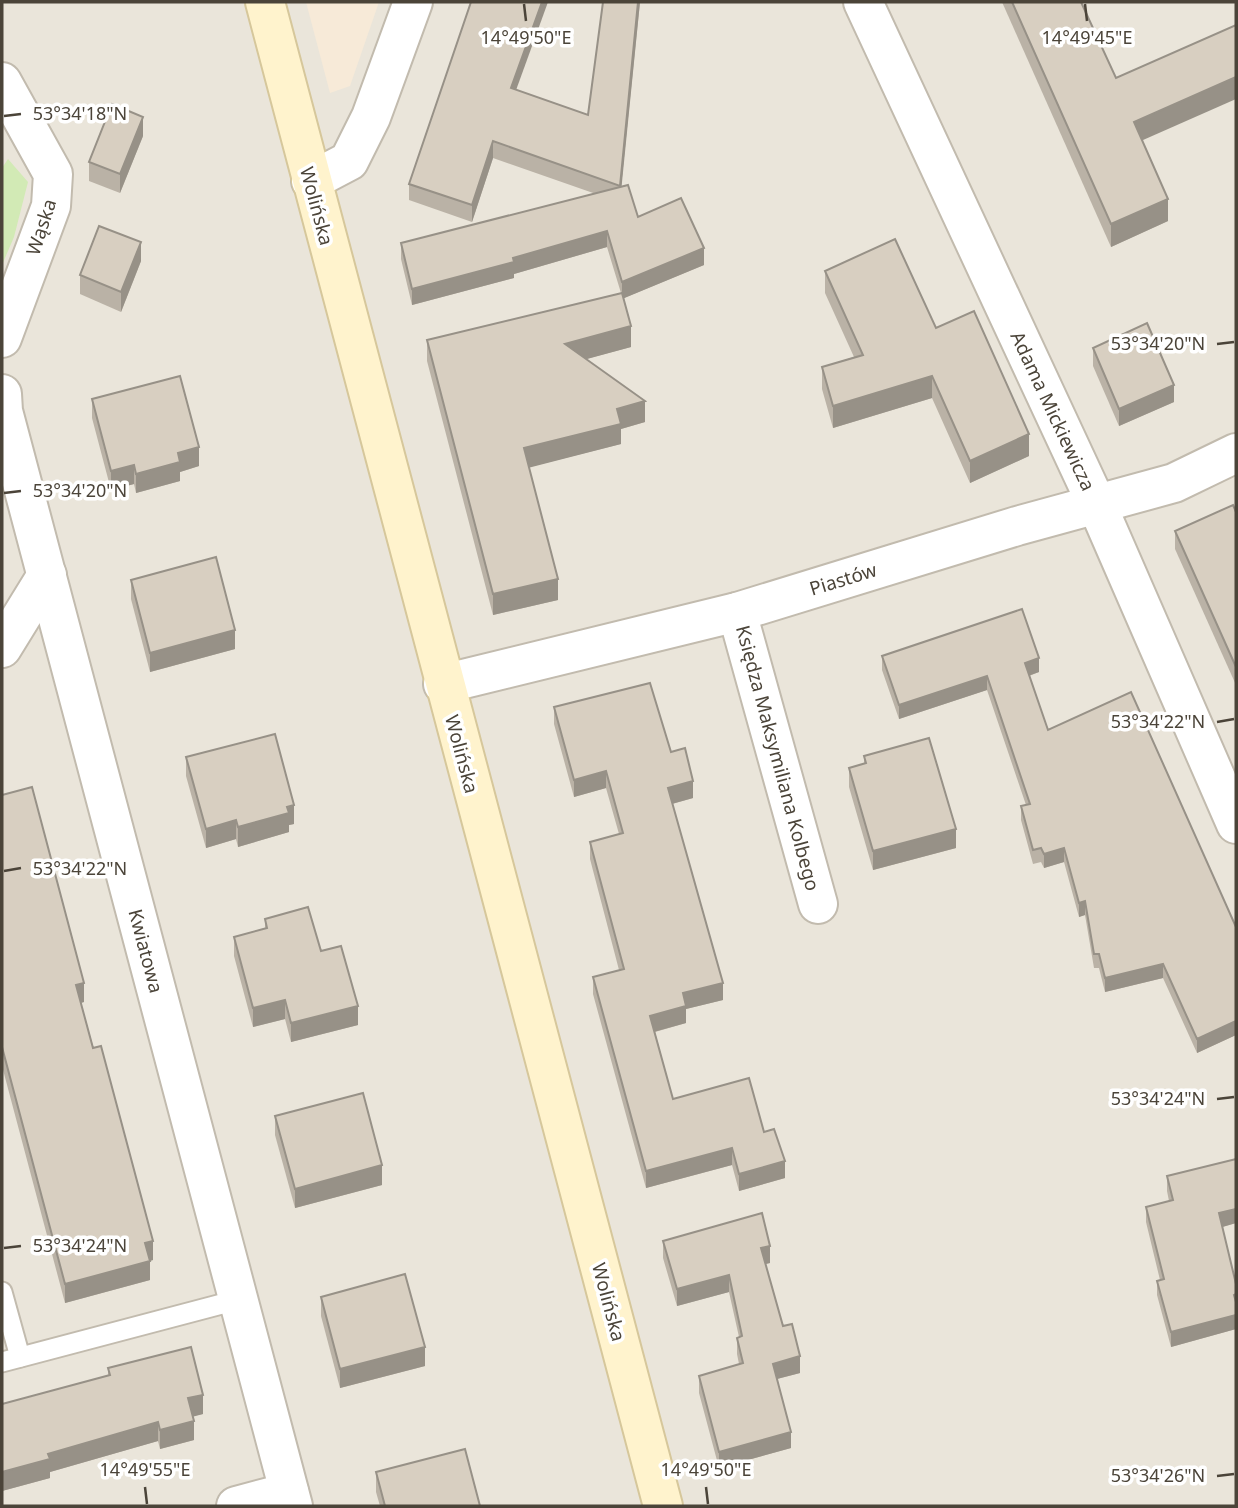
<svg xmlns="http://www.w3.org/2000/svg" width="1238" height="1508" font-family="'Noto Sans',sans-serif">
<rect width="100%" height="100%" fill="#f6f3ec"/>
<rect fill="#eae5da" x="2" y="2" width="1234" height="1504"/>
<polygon fill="#f7ead8" points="306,2 379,2 350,86 330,93"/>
<polygon fill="#d2eab5" points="8,159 28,182 14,237 2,265 2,168"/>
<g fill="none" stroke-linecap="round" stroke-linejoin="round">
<g stroke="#c2bbae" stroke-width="23">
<g id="lane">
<polyline points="2,1292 20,1357"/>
<polyline points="2,1362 237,1300"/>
</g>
</g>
<g stroke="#c2bbae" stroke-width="42">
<g id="street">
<polyline points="863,2 1097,505 1236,824"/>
<polyline points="2,82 53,174 51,206 2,338"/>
<polyline points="311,181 349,161 371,117 413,2"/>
<polyline points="2,394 3,411 293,1506"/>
<polyline points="737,612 818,904"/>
<polyline points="2,648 47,575"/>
<polyline points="443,684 737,612 1017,526 1174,483 1236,453"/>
<polyline points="236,1506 289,1492"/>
</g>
</g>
<g stroke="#d6c79b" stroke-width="42">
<polyline id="secondary" points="265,2 663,1506"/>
</g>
<use href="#lane" stroke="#fff" stroke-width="19"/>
<use href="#street" stroke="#fff" stroke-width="38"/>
<use href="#secondary" stroke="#fff3cd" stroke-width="38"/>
</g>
<g fill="#bab2a6">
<polygon points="603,2 640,2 621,187 638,217 704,265 624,298 631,347 586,359 645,422 621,429 621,444 529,467 558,600 493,615 427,361 427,340 621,293 607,247 514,274 514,278 412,305 401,259 401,243 596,194 493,158 472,222 409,200 409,184 516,90 588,115"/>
<polygon points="1002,2 1081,2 1142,140 1168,221 1111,247"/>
<polygon points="143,136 120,193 89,181 89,162"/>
<polygon points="141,261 121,312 80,294 80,275"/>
<polygon points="825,271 936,328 1029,456 970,483 932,398 833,428 822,389 822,367 854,357 825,293"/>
<polygon points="1093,348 1174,402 1119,426 1093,366"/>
<polygon points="92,399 199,466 180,472 180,481 136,493 134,484 111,490 92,418"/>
<polygon points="1236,512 1236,685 1175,549 1175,531"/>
<polygon points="131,580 235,649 150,672 131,599"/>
<polygon points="882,656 1039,672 1029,676 1048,730 1236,927 1236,1035 1197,1053 1163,978 1105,992 1099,968 1094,968 1085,915 1079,917 1064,862 1044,868 1041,862 1033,864 1021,820 1021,806 1026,805 987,690 899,719 882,670"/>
<polygon points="554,707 671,752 693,798 672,804 723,1000 686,1009 686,1023 655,1032 673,1099 764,1132 785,1178 739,1191 732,1165 646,1188 593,994 593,977 619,970 590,859 590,842 619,834 606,788 574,797 554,724"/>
<polygon points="864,756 956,848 873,870 849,787 849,768 864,764"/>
<polygon points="186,757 294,824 289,825 289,832 238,847 236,839 206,848 186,776"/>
<polygon points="2,795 84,1002 81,1003 153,1260 150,1261 150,1280 65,1303 2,1066"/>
<polygon points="265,919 321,951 358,1025 291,1042 285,1019 253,1027 234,956 234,937 265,928"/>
<polygon points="275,1116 382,1185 295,1208 275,1135"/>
<polygon points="1236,1159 1236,1223 1222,1227 1236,1284 1236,1329 1171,1347 1157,1295 1157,1281 1160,1280 1146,1222 1146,1207 1169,1201 1167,1191 1167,1176"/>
<polygon points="663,1241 770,1263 765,1264 783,1326 800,1373 777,1379 791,1448 719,1468 699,1393 699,1376 739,1364 737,1354 737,1338 739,1337 729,1292 677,1306 663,1258"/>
<polygon points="321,1297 425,1366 340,1388 321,1316"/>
<polygon points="108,1368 203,1414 193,1416 194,1440 160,1449 158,1441 50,1472 50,1478 2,1491 108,1375"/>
<polygon points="376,1472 480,1506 380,1506 376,1492"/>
</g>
<g fill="#979187">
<polygon points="542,2 548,2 511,104 511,88"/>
<polygon points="638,2 640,2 620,202 620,186"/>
<polygon points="1236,77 1236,99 1134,144 1134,122"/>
<polygon points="143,117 143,136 120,193 120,174"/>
<polygon points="493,141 493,158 472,222 472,205"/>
<polygon points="1168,199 1168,221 1111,247 1111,224"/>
<polygon points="607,231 607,247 514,274 514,278 412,305 412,289 513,258"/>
<polygon points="141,242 141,261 121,312 121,292"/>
<polygon points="704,248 704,265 622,299 622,282"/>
<polygon points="631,326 631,347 565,365 565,344"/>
<polygon points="932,376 932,398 833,428 833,406"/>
<polygon points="1174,385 1174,402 1119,426 1119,409"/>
<polygon points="645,401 645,422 621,429 621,444 524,469 524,448 617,409"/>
<polygon points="1029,434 1029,456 970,483 970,461"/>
<polygon points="199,447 199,466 180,472 180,481 136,493 136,474 178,453"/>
<polygon points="134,465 134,484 111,490 111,471"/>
<polygon points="558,579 558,600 493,615 493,594"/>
<polygon points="235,630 235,649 150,672 150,653"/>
<polygon points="1039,658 1039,672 1025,677 1025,663"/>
<polygon points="987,676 987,690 899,719 899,705"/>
<polygon points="606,771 606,788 574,797 574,780"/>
<polygon points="693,781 693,798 668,805 668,788"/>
<polygon points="294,805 294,824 289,825 289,832 238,847 238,827"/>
<polygon points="236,820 236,839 206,848 206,829"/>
<polygon points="956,829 956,848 873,870 873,851"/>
<polygon points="1064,848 1064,862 1044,868 1044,854"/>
<polygon points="1085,901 1085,915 1079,917 1079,903"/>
<polygon points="1163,964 1163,978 1105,992 1105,978"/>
<polygon points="84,983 84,1002 76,1004 76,985"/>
<polygon points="723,983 723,1000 686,1009 686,1023 650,1033 650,1016 683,993"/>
<polygon points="285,1000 285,1019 253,1027 253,1008"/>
<polygon points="358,1006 358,1025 291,1042 291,1023"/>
<polygon points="1236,1021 1236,1035 1197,1053 1197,1039"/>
<polygon points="732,1148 732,1165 646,1188 646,1171"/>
<polygon points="785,1161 785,1178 739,1191 739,1174"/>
<polygon points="382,1165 382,1185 295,1208 295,1189"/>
<polygon points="1236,1209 1236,1223 1219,1228 1219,1213"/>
<polygon points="153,1241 153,1260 145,1262 145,1243"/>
<polygon points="770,1246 770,1263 761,1265 761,1248"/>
<polygon points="150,1261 150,1280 65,1303 65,1284"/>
<polygon points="729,1275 729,1292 677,1306 677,1289"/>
<polygon points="1236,1315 1236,1329 1171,1347 1171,1332"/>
<polygon points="425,1347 425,1366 340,1388 340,1369"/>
<polygon points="800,1356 800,1373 773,1380 773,1364"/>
<polygon points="203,1395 203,1414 188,1418 188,1398"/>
<polygon points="194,1421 194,1440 160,1449 160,1430"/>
<polygon points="158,1422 158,1441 50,1472 50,1478 2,1491 2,1472 48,1454"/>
<polygon points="791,1432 791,1448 719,1468 719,1452"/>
</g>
<g fill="#d8cfc1" stroke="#979187" stroke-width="2">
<polygon points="471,2 542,2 511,88 588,115 603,2 638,2 620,186 493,141 472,205 409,184"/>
<polygon points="1012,2 1081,2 1116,78 1236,25 1236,77 1134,122 1168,199 1111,224"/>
<polygon points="112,104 143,117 120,174 89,162"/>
<polygon points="628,185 638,217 681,198 704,248 622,282 607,231 513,258 514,262 412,289 401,243"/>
<polygon points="99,226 141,242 121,292 80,275"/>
<polygon points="895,239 936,328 974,311 1029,434 970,461 932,376 833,406 822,367 863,355 825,271"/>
<polygon points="622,293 631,326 565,344 645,401 617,409 621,424 524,448 558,579 493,594 427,340"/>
<polygon points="1147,323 1174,385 1119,409 1093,348"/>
<polygon points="180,376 199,447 178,453 180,462 136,474 134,465 111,471 92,399"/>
<polygon points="1233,505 1236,512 1236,667 1175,531"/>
<polygon points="216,557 235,630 150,653 131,580"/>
<polygon points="1022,609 1039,658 1025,663 1048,730 1131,692 1236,927 1236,1021 1197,1039 1163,964 1105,978 1099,954 1094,954 1085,901 1079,903 1064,848 1044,854 1041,848 1033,850 1021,806 1030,804 987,676 899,705 882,656"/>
<polygon points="650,683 671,752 685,748 693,781 668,788 723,983 683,993 686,1006 650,1016 673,1099 749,1078 764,1132 774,1129 785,1161 739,1174 732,1148 646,1171 593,977 624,969 590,842 623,833 606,771 574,780 554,707"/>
<polygon points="275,734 294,805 287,807 289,813 238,827 236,820 206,829 186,757"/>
<polygon points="929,738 956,829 873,851 849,768 866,763 864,756"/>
<polygon points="32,787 84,983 76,985 93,1048 101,1046 153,1241 145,1243 150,1261 65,1284 2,1047 2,795"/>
<polygon points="308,907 321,951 341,946 358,1006 291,1023 285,1000 253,1008 234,937 267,928 265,919"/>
<polygon points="363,1093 382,1165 295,1189 275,1116"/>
<polygon points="1236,1159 1236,1209 1219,1213 1236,1284 1236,1294 1234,1295 1236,1302 1236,1315 1171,1332 1157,1281 1164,1279 1146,1207 1173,1200 1167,1176"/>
<polygon points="762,1213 770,1246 761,1248 783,1326 792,1324 800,1356 773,1364 791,1432 719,1452 699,1376 743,1363 737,1338 742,1336 729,1275 677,1289 663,1241"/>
<polygon points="405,1274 425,1347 340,1369 321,1297"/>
<polygon points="191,1347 203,1395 188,1398 194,1421 160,1430 158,1422 48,1454 50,1459 2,1472 2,1404 110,1375 108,1368"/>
<polygon points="465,1449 480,1506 385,1506 376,1472"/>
</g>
<path fill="none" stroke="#4b4439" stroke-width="2.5" d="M524 4 526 21M1085 4 1087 21M4 116 21 114M1217 344 1234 342M4 493 21 491M1217 722 1234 719M4 871 21 868M1217 1099 1234 1097M4 1248 21 1246M1217 1476 1234 1474M145 1487 147 1504M706 1487 708 1504"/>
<g text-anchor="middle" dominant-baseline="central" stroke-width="7" stroke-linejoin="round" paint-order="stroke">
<g font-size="19" fill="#4b4439" stroke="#fff">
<text transform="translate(317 206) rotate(75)">Wolińska</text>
<text transform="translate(41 227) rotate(-72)">Wąska</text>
<text transform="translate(1053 411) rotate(65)">Adama Mickiewicza</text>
<text transform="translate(843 579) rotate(-17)">Piastów</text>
<text transform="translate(462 754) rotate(75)">Wolińska</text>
<text transform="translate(778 758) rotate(75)">Księdza Maksymiliana Kolbego</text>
<text transform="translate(146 951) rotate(75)">Kwiatowa</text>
<text transform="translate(609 1302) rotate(75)">Wolińska</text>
</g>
</g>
<g font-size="18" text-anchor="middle" fill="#4b4439" stroke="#fff" stroke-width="7" stroke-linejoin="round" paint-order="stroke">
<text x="526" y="44">14°49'50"E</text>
<text x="1087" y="44">14°49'45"E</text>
<text x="80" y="120">53°34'18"N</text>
<text x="1158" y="350">53°34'20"N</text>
<text x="80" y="497">53°34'20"N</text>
<text x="1158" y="728">53°34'22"N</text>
<text x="80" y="875">53°34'22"N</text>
<text x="1158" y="1105">53°34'24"N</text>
<text x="80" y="1252">53°34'24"N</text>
<text x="145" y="1476">14°49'55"E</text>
<text x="706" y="1476">14°49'50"E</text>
<text x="1158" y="1482">53°34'26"N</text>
</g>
<rect width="1238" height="1508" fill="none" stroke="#4b4439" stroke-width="7"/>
</svg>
